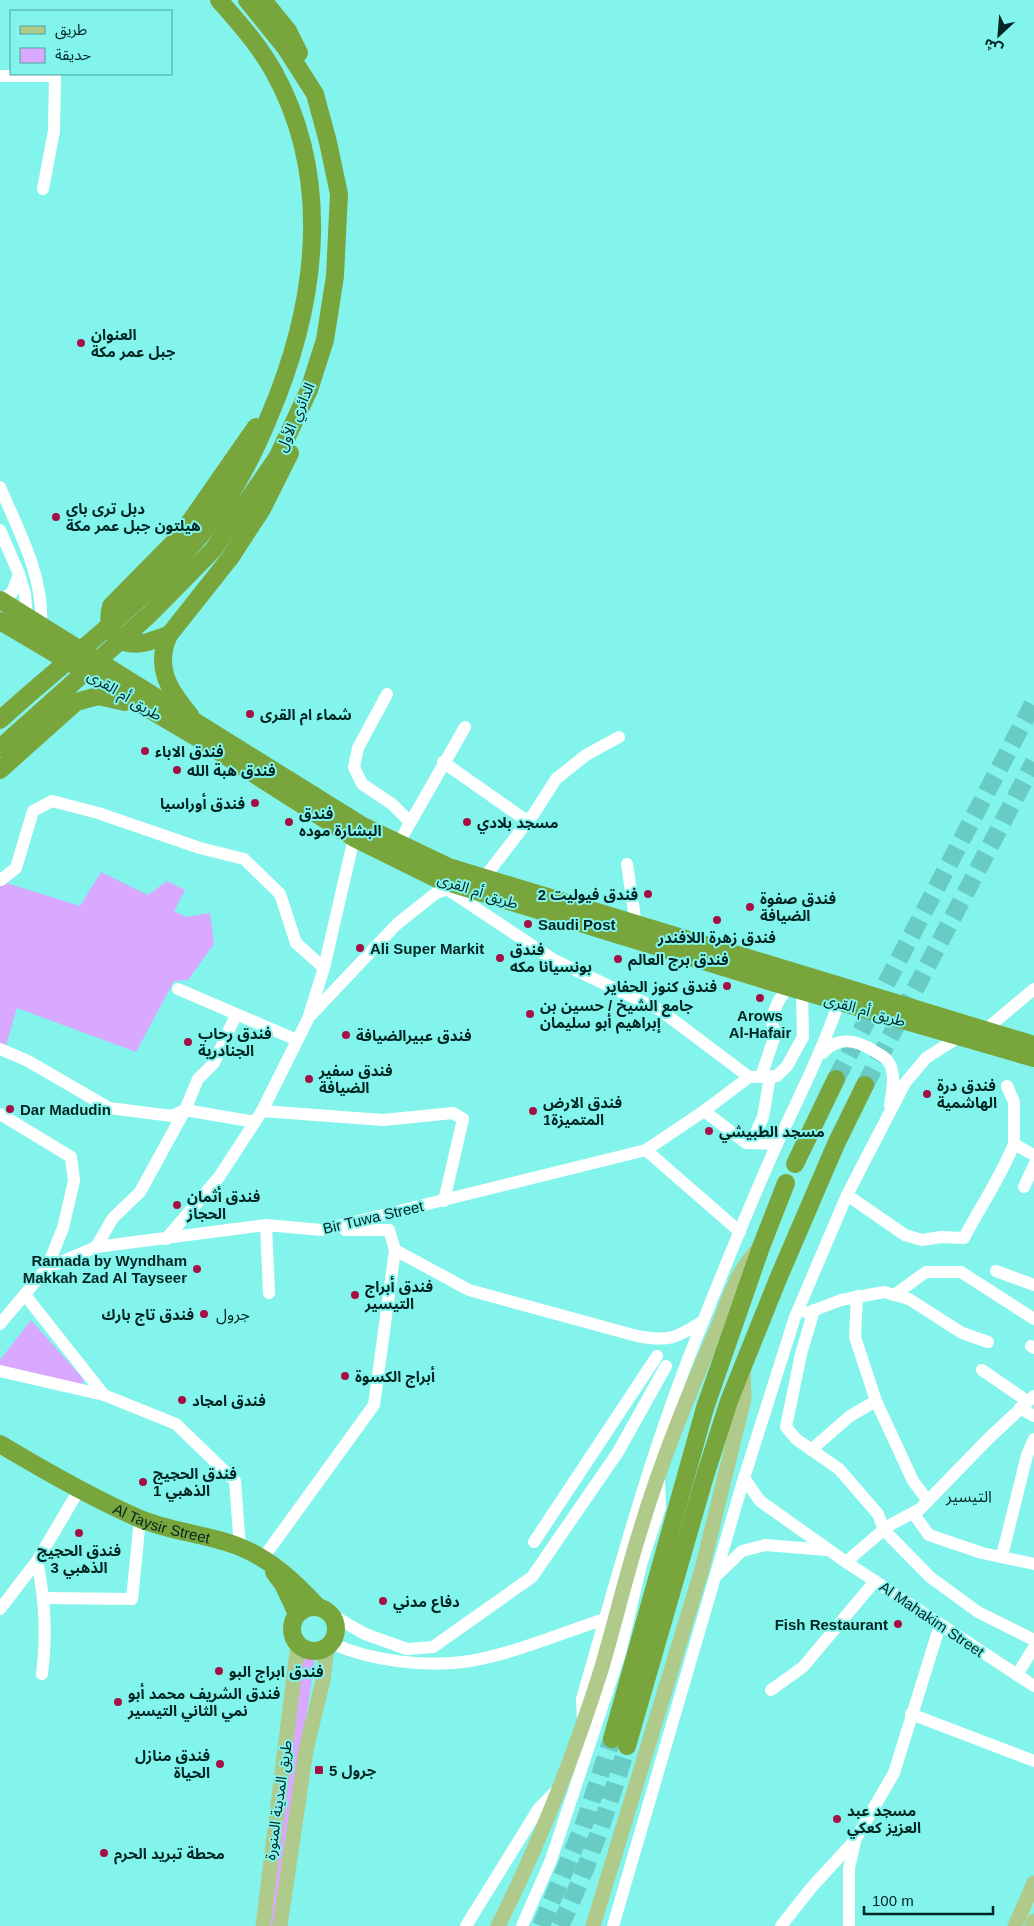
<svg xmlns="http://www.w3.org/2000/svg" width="1034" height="1926" font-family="Helvetica,'Noto Sans Arabic',sans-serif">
<rect width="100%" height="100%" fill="#82f4ec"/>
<g fill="#d8a9ff">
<polygon points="101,872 148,895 167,881 185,890 174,911 186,917 210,913 214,944 188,980 174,981 136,1052 17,1008 5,1049 0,1047 0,881 80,906"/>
<polygon points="31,1320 84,1380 80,1386 0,1367 0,1360"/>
<polygon points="311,1654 314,1656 314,1665 275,1926 270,1926 303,1655"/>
</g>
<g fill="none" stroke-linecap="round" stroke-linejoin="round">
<g stroke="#68cbc4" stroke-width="18" stroke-dasharray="18 9" stroke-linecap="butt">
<polyline points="836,1079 1034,702"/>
<polyline points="865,1085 1034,762"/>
<polyline points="541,1926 583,1827 612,1739"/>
<path d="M560 1926C588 1868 608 1808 627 1746"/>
</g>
<g stroke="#fff" stroke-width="12">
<polyline points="0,76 55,76 54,131 43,189"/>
<path d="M0 487C19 532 44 576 41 626"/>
<polyline points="0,530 19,574 12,593 0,600"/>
<polyline points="19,574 25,594 27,618"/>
<polyline points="387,694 358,748 354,767 362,784 392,804 410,822"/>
<polyline points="443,762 527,821"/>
<polyline points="398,844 465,727"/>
<polyline points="627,864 636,925"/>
<polyline points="484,878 535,812 556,779 586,755 619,737"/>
<polyline points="1,880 16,868 33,811 52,801 98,813 200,848 244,859 280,894 296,943 324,968"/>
<polyline points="447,889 554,960 660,1010 749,1077 777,1076 787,1066 803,1037 802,992"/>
<polyline points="178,989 297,1040"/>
<polyline points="310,1016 397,924 436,893 454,887"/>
<polyline points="984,1031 1034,989"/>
<polyline points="0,1049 28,1061 109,1108 172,1116 185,1110 255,1122"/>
<path d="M823 1053C837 1036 857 1040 874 1051 878 1054 884 1056 887 1060 897 1072 892 1091 890 1105"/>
<polyline points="761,1077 775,1035 771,1018 779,1000 788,987"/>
<polyline points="1007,1086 1014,1102 1014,1144"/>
<polyline points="262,1111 383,1120 453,1113 463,1119 444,1201"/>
<polyline points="704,1111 749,1077"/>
<polyline points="0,1114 71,1157 74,1181 63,1228 47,1268"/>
<polyline points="751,1143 763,1117 770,1077"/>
<polyline points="646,1150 704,1111 746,1143 777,1144"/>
<polyline points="1024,1187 1034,1165"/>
<path d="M847 1195 905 1235 922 1240 941 1237 964 1238C980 1207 1001 1177 1014 1144L1034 1155"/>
<polyline points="266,1225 269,1293"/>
<path d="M345 1230H389L395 1250 469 1290 637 1336C669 1342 677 1338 703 1321"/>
<polyline points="166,1239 219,1177 262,1111 308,1019 324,968 354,838"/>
<polyline points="96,1247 113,1218 140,1192 185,1110 198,1079 214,1063 236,1015"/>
<polyline points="996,1271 1034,1285"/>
<polyline points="25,1295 104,1395"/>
<polyline points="894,1295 926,1272 961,1272 1034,1319"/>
<polyline points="857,1296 855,1337 876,1401 913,1481 928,1501"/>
<polyline points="814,1310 801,1354 786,1427 796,1439 839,1469 878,1514 884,1530 930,1577 978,1612 1034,1640"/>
<polyline points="807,1313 841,1300 884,1292 909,1299 962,1333 988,1342"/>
<polyline points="0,1324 47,1268 96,1247 266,1225 322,1230 646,1150 740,1232"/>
<polyline points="1031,1346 1034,1348"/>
<polyline points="982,1370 1027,1401"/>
<polyline points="0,1371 104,1395 176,1424 235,1481 240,1547"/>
<polyline points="1020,1408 1034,1416"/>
<polyline points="811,1450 850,1416 876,1401"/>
<polyline points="744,1478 760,1501 846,1562 1034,1686"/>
<polyline points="913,1513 929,1535 982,1553 1034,1564"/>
<polyline points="534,1542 657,1356"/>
<polyline points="1002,1556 1027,1455 1034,1439"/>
<polyline points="263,1558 374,1405 395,1250"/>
<path d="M37 1561C45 1599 47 1636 42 1674"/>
<polyline points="846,1562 888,1526 920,1509 988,1439 1034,1396"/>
<polyline points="716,1576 742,1551 765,1545 827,1550"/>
<polyline points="45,1598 132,1599 140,1519"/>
<polyline points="0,1609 37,1561 79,1490"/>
<polyline points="332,1615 365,1634 407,1649 433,1647 532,1577 618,1452 666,1366"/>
<path d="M331 1643C371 1661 427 1668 470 1661 516 1653 561 1633 605 1619"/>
<polyline points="1017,1675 1034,1647"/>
<polyline points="771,1690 803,1667 875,1581"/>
<polyline points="911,1714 1034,1761"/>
<path d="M583 1721 582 1699C617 1578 649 1456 696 1339 722 1274 748 1208 777 1144 799 1097 822 1051 839 1002"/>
<polyline points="466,1926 539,1808 557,1790"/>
<polyline points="522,1926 551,1860 620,1653 641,1565 660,1507 659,1479"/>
<polyline points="613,1926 744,1478 795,1317 847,1195 905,1083 926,1058 959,1037"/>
<polyline points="781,1926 811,1888 855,1840 894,1773 940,1625"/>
<polyline points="849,1926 849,1868 855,1842"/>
</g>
<g stroke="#afca8a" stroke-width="15">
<polyline points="263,1926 298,1644"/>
<polyline points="280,1926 306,1750 323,1680 327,1647"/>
<path d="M498 1926C538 1846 574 1756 601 1670 615 1623 626 1575 641 1528 661 1461 688 1395 716 1331 729 1301 735 1271 760 1248"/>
<polyline points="593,1926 702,1569 744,1399 743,1369"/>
<polyline points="1015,1926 1034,1883"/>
<polyline points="1032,1926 1034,1921"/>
</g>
<g stroke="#79a63c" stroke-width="18">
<polyline points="263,0 288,31 299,53"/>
<polyline points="0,600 361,825 449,867 1034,1045"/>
<polyline points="0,621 196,737 354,838 437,879 788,987 1034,1058"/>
<path d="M169 635C160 637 151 642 142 643 117 648 105 628 111 606L180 536 256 427"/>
<path d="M190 715C169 690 154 667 169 635L230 558 262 509 290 453"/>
<path d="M0 720C68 657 151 599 208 526 234 493 253 456 269 417 316 307 334 181 274 72 259 45 239 23 219 0"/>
<polyline points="0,748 150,614 213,550 277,458 309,390 325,340 335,276 339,194 328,142 315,94 285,47 247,0"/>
<polyline points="0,770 76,702 98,696 125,702"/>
<polyline points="795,1164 836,1079"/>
<path id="s1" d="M0 1444C45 1471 90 1497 138 1518 170 1532 208 1534 240 1547 272 1560 296 1583 318 1607"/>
<polyline points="274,1572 283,1584 297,1614"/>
<circle cx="314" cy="1629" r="22"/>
<polyline points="612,1739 705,1408 761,1247 786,1183"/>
<polyline points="627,1746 705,1476 729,1401 778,1279 836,1144 865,1085"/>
</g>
</g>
<g fill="#a60f45" stroke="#82f4ec" stroke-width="2">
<circle cx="81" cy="343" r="5"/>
<circle cx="56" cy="517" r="5"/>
<circle cx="250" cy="714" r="5"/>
<circle cx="145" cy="751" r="5"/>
<circle cx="177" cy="770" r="5"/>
<circle cx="255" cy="803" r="5"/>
<circle cx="289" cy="822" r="5"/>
<circle cx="467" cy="822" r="5"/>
<circle cx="648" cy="894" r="5"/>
<circle cx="750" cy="907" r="5"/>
<circle cx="717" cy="920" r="5"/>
<circle cx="528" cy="924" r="5"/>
<circle cx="360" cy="948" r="5"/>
<circle cx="500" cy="958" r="5"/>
<circle cx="618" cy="959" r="5"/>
<circle cx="727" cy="986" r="5"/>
<circle cx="760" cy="998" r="5"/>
<circle cx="530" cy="1014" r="5"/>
<circle cx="346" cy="1035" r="5"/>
<circle cx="188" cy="1042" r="5"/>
<circle cx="309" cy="1079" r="5"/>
<circle cx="927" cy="1094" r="5"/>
<circle cx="10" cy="1109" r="5"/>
<circle cx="533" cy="1111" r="5"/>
<circle cx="709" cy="1131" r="5"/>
<circle cx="177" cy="1205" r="5"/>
<circle cx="197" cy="1269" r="5"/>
<circle cx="355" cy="1295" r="5"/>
<circle cx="204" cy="1314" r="5"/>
<circle cx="345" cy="1376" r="5"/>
<circle cx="182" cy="1400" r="5"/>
<circle cx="143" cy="1482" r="5"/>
<circle cx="79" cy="1533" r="5"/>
<circle cx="383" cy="1601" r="5"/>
<circle cx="898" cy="1624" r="5"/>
<circle cx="219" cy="1671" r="5"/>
<circle cx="118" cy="1702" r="5"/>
<circle cx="220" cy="1764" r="5"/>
<rect x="314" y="1765" width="10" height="10" rx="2.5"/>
<circle cx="837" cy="1819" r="5"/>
<circle cx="104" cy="1853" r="5"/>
</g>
<g text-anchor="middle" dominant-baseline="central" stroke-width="4" stroke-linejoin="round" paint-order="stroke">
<g font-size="15" font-weight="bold" fill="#002523" stroke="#82f4ec" text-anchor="start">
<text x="91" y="334">العنوان<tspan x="91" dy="17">جبل عمر مكة</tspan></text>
<text x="66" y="508">دبل ترى باي<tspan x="66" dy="17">هيلتون جبل عمر مكة</tspan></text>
<text x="260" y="714">شماء ام القرى</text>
<text x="155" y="751">فندق الاباء</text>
<text x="187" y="770">فندق هبة الله</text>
<text x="245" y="803" text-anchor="end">فندق أوراسيا</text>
<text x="299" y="813">فندق<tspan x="299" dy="17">البشارة موده</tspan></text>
<text x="477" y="822">مسجد بلادي</text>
<text x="638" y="894" text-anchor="end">فندق فيوليت 2</text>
<text x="760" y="898">فندق صفوة<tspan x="760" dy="17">الضيافة</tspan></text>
<text x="538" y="924">Saudi Post</text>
<text x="717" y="937" text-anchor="middle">فندق زهرة اللافندر</text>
<text x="370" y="948">Ali Super Markit</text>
<text x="510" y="949">فندق<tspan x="510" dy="17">بونسيانا مكه</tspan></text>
<text x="628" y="959">فندق برج العالم</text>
<text x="717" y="986" text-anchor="end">فندق كنوز الحفاير</text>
<text x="540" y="1005">جامع الشيخ / حسين بن<tspan x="540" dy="17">إبراهيم أبو سليمان</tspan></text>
<text x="760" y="1015" text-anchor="middle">Arows<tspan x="760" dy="17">Al-Hafair</tspan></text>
<text x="198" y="1033">فندق رحاب<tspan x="198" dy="17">الجنادرية</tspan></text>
<text x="356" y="1035">فندق عبيرالضيافة</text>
<text x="319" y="1070">فندق سفير<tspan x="319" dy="17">الضيافة</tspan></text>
<text x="937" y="1085">فندق درة<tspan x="937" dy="17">الهاشمية</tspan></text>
<text x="543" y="1102">فندق الارض<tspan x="543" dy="17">المتميزة1</tspan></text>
<text x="20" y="1109">Dar Madudin</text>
<text x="719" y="1131">مسجد الطبيشي</text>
<text x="187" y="1196">فندق أثمان<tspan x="187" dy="17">الحجاز</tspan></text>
<text x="187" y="1260" text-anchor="end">Ramada by Wyndham<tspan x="187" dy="17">Makkah Zad Al Tayseer</tspan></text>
<text x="365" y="1286">فندق أبراج<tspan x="365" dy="17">التيسير</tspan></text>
<text x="194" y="1314" text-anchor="end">فندق تاج بارك</text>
<text x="355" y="1376">أبراج الكسوة</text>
<text x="192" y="1400">فندق امجاد</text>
<text x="153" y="1473">فندق الحجيج<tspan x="153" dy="17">الذهبي 1</tspan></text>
<text x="79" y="1550" text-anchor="middle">فندق الحجيج<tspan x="79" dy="17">الذهبي 3</tspan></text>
<text x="393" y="1601">دفاع مدني</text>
<text x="888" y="1624" text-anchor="end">Fish Restaurant</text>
<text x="229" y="1671">فندق ابراج البو</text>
<text x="128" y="1693">فندق الشريف محمد أبو<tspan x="128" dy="17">نمي الثاني التيسير</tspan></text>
<text x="210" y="1755" text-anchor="end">فندق منازل<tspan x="210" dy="17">الحياة</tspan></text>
<text x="329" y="1770">جرول 5</text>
<text x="847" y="1810">مسجد عبد<tspan x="847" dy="17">العزيز كعكي</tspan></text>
<text x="114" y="1853">محطة تبريد الحرم</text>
</g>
<g font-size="15" fill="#002523" stroke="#82f4ec">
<text transform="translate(295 417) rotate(-66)">الدائري الأول</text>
<text transform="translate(125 695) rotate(31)">طريق أم القرى</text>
<text transform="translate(478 891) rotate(18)">طريق أم القرى</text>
<text transform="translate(865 1010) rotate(16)">طريق أم القرى</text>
<text transform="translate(373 1217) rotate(-13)">Bir Tuwa Street</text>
<text stroke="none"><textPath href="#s1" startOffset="181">Al Taysir Street</textPath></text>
<text transform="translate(932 1619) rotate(34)">Al Mahakim Street</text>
<text transform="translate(278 1800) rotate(-82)">طريق المدينة المنورة</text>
</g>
<g font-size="16" fill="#002523" stroke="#82f4ec">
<text x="233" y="1314">جرول</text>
<text x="969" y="1496">التيسير</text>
</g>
</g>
<rect x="10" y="10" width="162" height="65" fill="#82f4ec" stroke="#4ea19c"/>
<rect x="20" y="26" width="25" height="8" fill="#afca8a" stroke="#4ea19c"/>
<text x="55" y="35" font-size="15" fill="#002523">طريق</text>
<rect x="20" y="48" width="25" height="15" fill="#d8a9ff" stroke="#4ea19c"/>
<text x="55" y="60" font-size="15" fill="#002523">حديقة</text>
<g transform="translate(999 35) rotate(206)" stroke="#82f4ec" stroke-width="4" paint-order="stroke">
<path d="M0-4L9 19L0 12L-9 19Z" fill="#002523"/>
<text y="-8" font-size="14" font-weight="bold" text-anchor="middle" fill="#002523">ش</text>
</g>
<path d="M864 1906v8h129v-8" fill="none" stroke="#002523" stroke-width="2.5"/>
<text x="872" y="1906" font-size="15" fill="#002523" stroke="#82f4ec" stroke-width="4" paint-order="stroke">100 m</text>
</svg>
